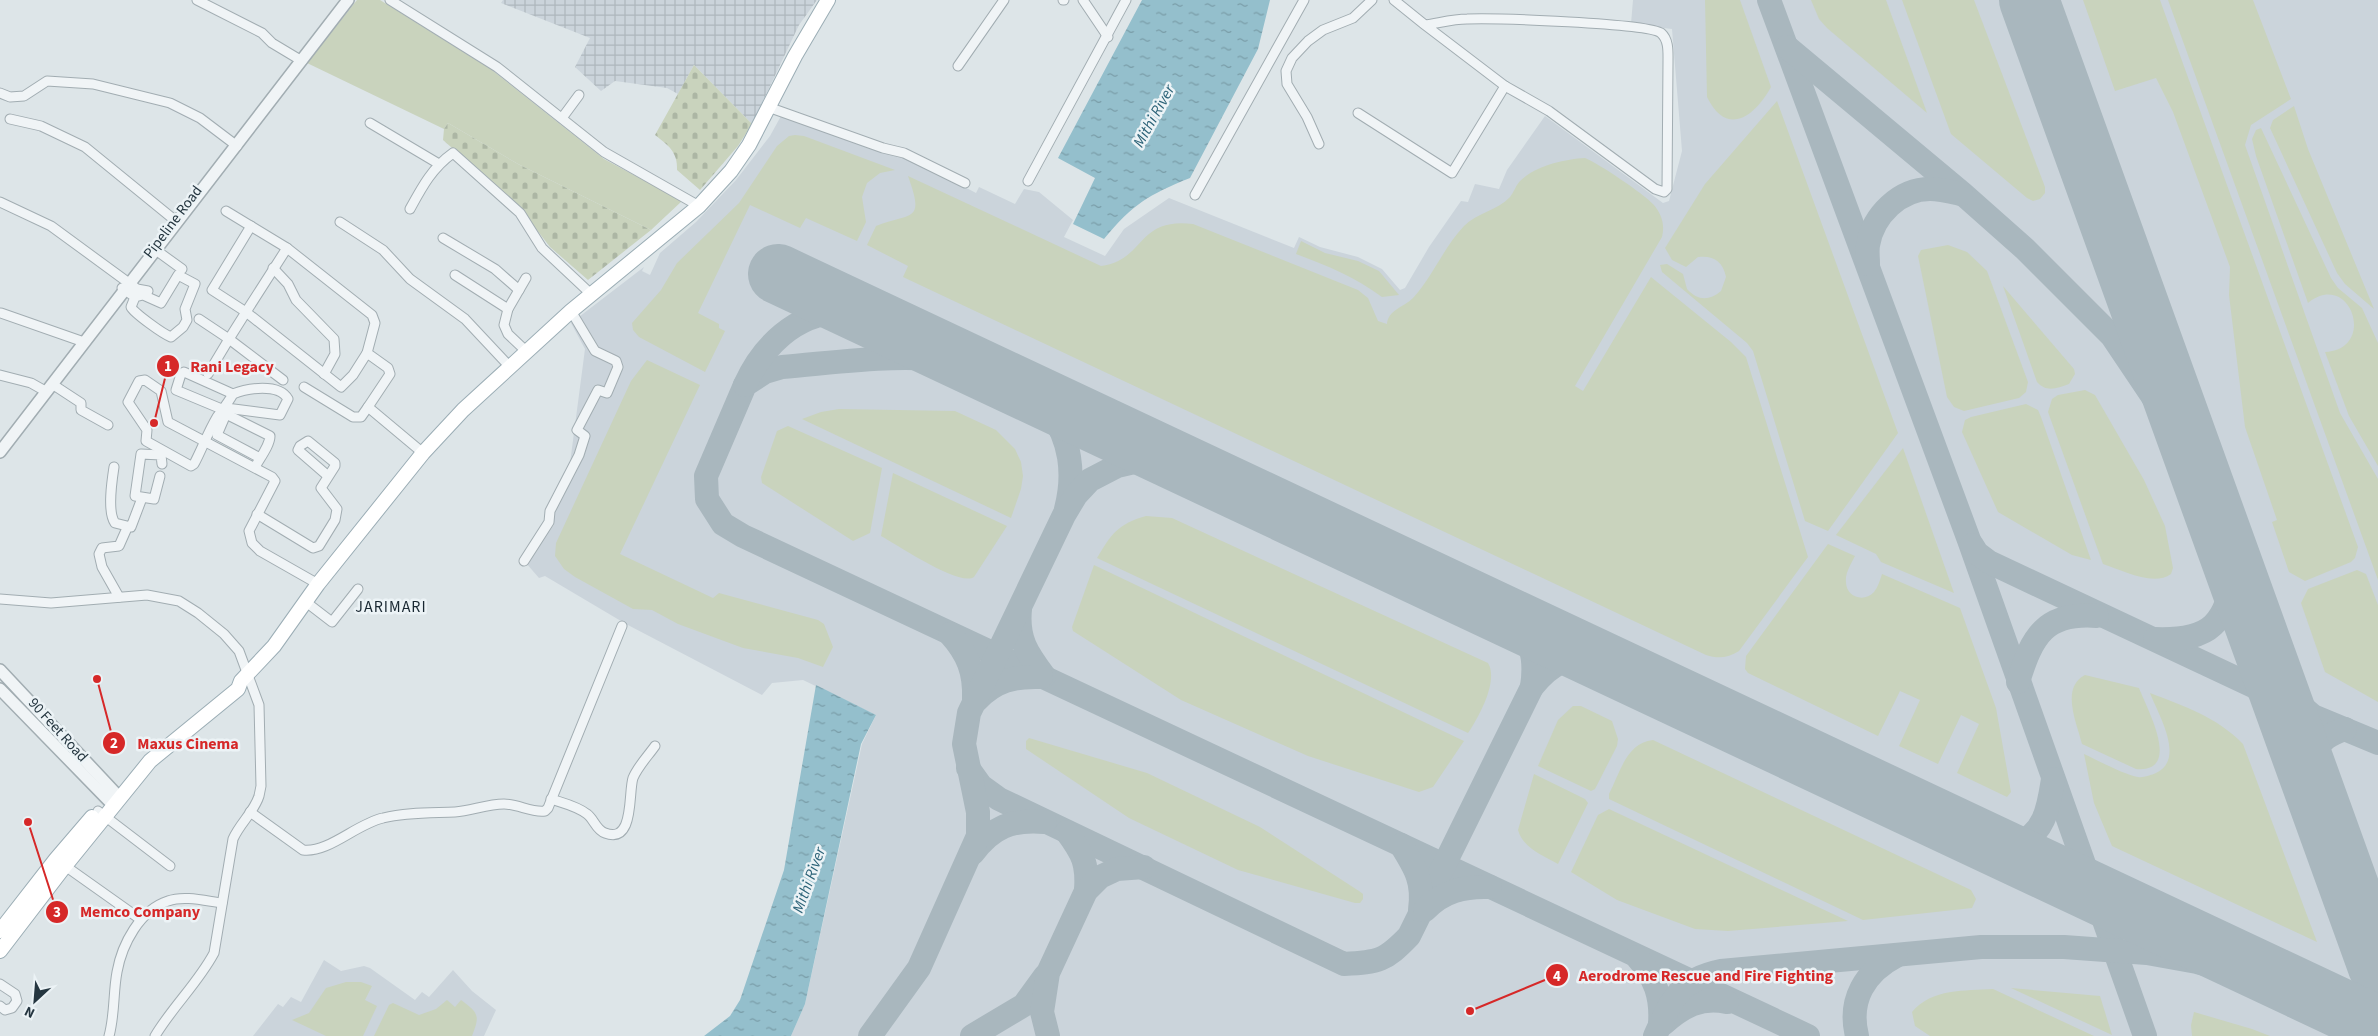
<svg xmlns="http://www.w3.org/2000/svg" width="2378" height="1036" font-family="'Source Sans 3',sans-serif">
<defs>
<pattern id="industrial-grid" width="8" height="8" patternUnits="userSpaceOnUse" patternTransform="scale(1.25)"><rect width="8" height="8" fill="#cbd4db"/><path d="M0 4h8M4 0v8" fill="none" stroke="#aeb7bd"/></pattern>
<pattern id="cemetery-stones" width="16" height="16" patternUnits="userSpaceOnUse" patternTransform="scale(1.25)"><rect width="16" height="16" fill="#c9d3bd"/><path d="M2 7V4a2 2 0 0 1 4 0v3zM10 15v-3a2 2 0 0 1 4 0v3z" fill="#acb6a4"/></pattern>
<pattern id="water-ripples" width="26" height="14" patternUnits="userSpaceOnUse" patternTransform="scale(1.25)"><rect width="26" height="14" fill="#94bfcc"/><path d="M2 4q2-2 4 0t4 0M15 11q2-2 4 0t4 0" fill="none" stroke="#799ca7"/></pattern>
</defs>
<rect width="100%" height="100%" fill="#dde5e8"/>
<g fill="#cbd4db">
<polygon points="1633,0 2378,0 2378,1036 791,1036 805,1004 862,744 876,715 803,680 772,683 762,695 626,624 545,576 539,578 526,563 554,525 552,511 567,486 585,349 571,323 644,267 642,271 650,275 660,253 696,222 736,180 770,136 781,116 892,155 900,153 976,193 979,187 1015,204 1024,189 1039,192 1073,220 1064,237 1105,256 1124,229 1169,198 1294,248 1299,237 1320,247 1358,257 1382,269 1400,290 1405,288 1429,247 1461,201 1468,202 1475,184 1499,189 1507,170 1545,116 1663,203 1669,201 1682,151 1672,29 1631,24"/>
<polygon points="324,960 341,971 364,966 370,968 415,1000 422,992 429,997 453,970 472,991 496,1010 484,1036 253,1036 278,1004 283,1007 291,997 301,1002"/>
</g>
<polygon fill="url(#industrial-grid)" points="503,0 817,0 799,25 752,124 694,65 678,94 667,88 615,81 601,91 575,67 590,38 501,3"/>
<g fill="#c9d3bd">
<polygon points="357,0 380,0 492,70 604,159 682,201 651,230 518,164 448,123 444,129 307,63"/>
<path d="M1705 0H1740L1771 87C1755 116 1727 138 1707 97Z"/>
<polygon points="1811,0 1886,0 1927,113 1827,28 1819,19"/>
<polygon points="1902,0 1974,0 2045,187 2045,193 2040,199 2033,201 2027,198 1951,134"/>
<polygon points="2083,0 2160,0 2358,547 2355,558 2351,562 2305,581 2289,572 2272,522 2277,520 2245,427 2229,295 2230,267 2173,112 2156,78 2115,91"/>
<polygon points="2168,0 2253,0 2291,99 2251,125 2245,145 2340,413 2378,479 2378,580"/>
<path d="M1777 101 1898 433 1828 531 1805 521 1753 351 1747 343 1662 272 1660 265 1667 264 1683 274 1687 289C1698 301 1709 301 1721 291L1726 277C1723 261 1713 255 1698 257L1686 267 1672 260 1665 248 1705 184Z"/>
<polygon points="2294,106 2308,149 2374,309 2345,284 2337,273 2270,128 2273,120"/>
<path d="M2261 128 2331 278 2338 288 2362 308 2378 343V466L2349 416 2325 352C2378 349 2350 269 2308 303L2256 156 2252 139 2256 130Z"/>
<polygon points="795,135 804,136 895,170 880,173 867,183 862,197 866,222 857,241 806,218 800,228 750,205 698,313 719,324 719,328 725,331 705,372 639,337 633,330 632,323 661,290 677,263 739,203 777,146 789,136"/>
<path d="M1585 158C1598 163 1644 194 1653 204 1662 214 1665 225 1662 237L1575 386 1583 391 1651 277 1731 342 1746 357 1808 557 1739 651C1728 658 1718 659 1706 655L903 277 908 266 867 245 876 226C912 212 925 223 908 176L1101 266C1146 260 1136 217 1193 224L1358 290 1368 298 1378 321 1387 324C1388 310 1404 307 1413 298 1433 276 1444 247 1464 226 1477 213 1498 210 1510 197 1514 192 1516 185 1520 181 1535 166 1565 159 1585 158Z"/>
<path d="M1301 241 1325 253 1358 261 1379 271 1399 295 1382 297C1355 277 1328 266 1296 254Z"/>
<polygon points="1948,245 1967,252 1987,271 2028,382 2026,392 2019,398 1964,411 1954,407 1947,397 1918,256 1921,250"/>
<path d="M2003 286 2074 369 2075 374 2069 384C2057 388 2047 393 2037 382Z"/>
<polygon points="647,360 700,385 620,554 713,598 719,593 818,620 824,624 833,647 823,667 798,658 743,648 678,624 652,610 633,609 575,577 564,569 555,556 556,543 631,381"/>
<path d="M2085 390 2095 395 2144 480 2165 526 2173 568 2171 574C2153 587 2122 570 2103 564L2048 412 2052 399 2058 395Z"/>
<polygon points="2026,404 2038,410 2041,417 2091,560 2072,555 1998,512 1962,432 1965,420 1971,417"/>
<polygon points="839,409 955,411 996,430 1015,449 1021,462 1023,476 1021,489 1011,518 802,419 821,412"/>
<polygon points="788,426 882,468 870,533 853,541 762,483 761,477 777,431"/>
<polygon points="1903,448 1954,593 1881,562 1876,554 1836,535"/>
<path d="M893 473 1007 526 974 577C959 587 898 545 881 536Z"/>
<path d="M1146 516 1172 518 1488 663C1499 681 1478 718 1468 733L1097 558C1111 534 1118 524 1146 516Z"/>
<path d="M1828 544 1855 556C1851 564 1845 573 1846 582 1846 597 1864 603 1874 592 1878 587 1880 580 1882 574L1960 608 1996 708 2011 792 2007 797 1957 773 1979 724 1961 715 1938 764 1899 746 1920 700 1900 691 1878 736 1748 673 1745 669 1746 656Z"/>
<polygon points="1094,565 1464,741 1433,787 1419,792 1308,756 1181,700 1073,631 1072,627"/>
<polygon points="2357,570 2366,574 2378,605 2378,702 2325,672 2301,603 2308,589"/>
<path d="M2085 675 2139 688C2147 709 2183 773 2136 769L2082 744C2077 723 2060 688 2085 675Z"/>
<path d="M2150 693C2184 706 2217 717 2243 744L2317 942 2112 846 2094 803 2084 754C2097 760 2125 775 2138 777 2143 778 2151 775 2156 773 2186 759 2158 714 2150 693Z"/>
<polygon points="1573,706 1581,706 1612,721 1618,739 1617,746 1595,789 1591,791 1538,766 1558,720"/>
<polygon points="1029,738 1147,773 1260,827 1359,891 1363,894 1363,899 1360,903 1355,903 1238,870 1129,818 1026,749 1026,741"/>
<path d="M1653 740 1971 890 1976 899 1972 908 1863 920 1609 799V794C1620 773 1626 743 1653 740Z"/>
<path d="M1534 774 1585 799 1588 803 1558 864C1542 855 1523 848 1518 830Z"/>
<polygon points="1609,809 1848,921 1728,931 1695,929 1617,900 1571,872 1598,815"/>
<polygon points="346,982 361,982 372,986 365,1000 377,1006 363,1036 326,1036 292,1020 309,1013 326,988"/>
<polygon points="2011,988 2100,996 2112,1035"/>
<path d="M1993 989 2094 1036H1930L1915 1026 1912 1012C1932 988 1965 991 1993 989Z"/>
<path d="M447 1000 455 1007 461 1000C479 1013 480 1016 472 1036H374L389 1005 393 1003 419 1015 436 1009Z"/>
<polygon points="2194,1012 2252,1029 2270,1036 2192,1036 2191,1025"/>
</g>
<g fill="url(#cemetery-stones)">
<path d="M694 65 752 124 738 146 700 190 677 170C678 152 668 145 655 135Z"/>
<polygon points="448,123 518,164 651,230 588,280 550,247 519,207 443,140 444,129"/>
</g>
<g fill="url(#water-ripples)">
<path d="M1142 0H1270L1258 49 1190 178C1148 195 1133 204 1104 239L1073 224 1095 178 1058 158Z"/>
<polygon points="816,685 876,715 861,744 805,1004 791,1036 704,1036 730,1016 740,1000 784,870"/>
</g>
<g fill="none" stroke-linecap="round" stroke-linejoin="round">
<g stroke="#a9b7be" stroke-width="24">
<polyline points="1769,0 1969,540 2145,1036"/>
<polyline points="1787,47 1963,194 2025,249 2112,336 2155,400 2206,490"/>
<path d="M1868 264C1868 258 1867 251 1868 245 1873 215 1900 189 1930 189 1940 189 1952 192 1961 194"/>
<path d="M966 363C905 352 843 362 782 367L765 372 745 385 706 476 707 499 723 524 743 536 1808 1036"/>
<path d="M745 385C762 347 795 314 839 312 848 312 857 314 866 315"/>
<path d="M1025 390C1033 397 1043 403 1049 411 1071 439 1075 475 1066 509"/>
<polyline points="1972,545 1977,553 1989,562 2255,687 2279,707 2294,734"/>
<path d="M1020 609C1017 639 1027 653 1044 676"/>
<path d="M1507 616C1530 641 1537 652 1532 687"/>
<path d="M950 634C968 654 975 672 974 699"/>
<path d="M2155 639C2213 641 2225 623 2235 570"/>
<polyline points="2271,672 2292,698 2313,716 2378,743"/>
<path d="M2018 682C2032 636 2045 612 2097 616"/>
<path d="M977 700C995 681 1014 676 1041 677"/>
<path d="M968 768 981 786 999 799 1344 964C1379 962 1385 961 1409 936L1532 687C1553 661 1567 656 1600 660"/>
<path d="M2316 796C2312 762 2307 741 2345 729"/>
<path d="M1067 832C1083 854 1088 863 1086 891"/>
<path d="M1991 843C1998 844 2007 846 2014 844 2045 837 2049 805 2053 779"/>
<path d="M1401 845C1416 869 1424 882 1420 910"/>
<path d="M973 853C992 827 1012 819 1045 822"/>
<path d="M1425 910C1443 891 1464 886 1490 887"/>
<path d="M1637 957C1655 978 1662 996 1660 1024"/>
<path d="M1663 1024C1682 1007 1701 996 1727 1002"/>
<polyline points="870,1036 919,968 978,836 978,812 964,744 969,713 1064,515 1076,495 1090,480 1117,466 1147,459 1186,465"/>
<polyline points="972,1036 1024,1005 1045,976"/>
<polyline points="1048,1036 1042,1012 1048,973 1086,891 1100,877 1117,869 1144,867"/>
<path d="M1655 1036C1672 1000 1678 980 1721 971L1981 947H2064L2147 953 2197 962 2241 973 2319 998"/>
<path d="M1857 1036C1848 1000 1865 972 1896 956"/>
</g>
<g stroke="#a9b7be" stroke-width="60">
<polyline points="2029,0 2378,967"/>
<polyline points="778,274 2378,1026"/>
</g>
<g stroke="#a2adb2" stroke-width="11">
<g id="minor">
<polyline points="197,0 262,33 272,43 302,61"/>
<polyline points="390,0 497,67 604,152 699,206"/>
<polyline points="1063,0 1064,0"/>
<polyline points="1083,0 1108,37"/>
<path d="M1394 0 1425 25C1439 23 1453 19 1467 19 1493 18 1647 23 1661 33 1669 40 1668 52 1668 62L1667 189 1664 192 1655 189 1549 111 1505 86 1425 25"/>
<polyline points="958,66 1004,0"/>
<polyline points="0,93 10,97 24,96 47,81 93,84 170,103 200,118 237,146"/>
<polyline points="768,107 883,148 904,153 965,183"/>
<polyline points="1358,113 1452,173 1505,86"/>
<polyline points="562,118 579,95"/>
<polyline points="10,119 41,126 85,147 177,222"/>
<polyline points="370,123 439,164"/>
<polyline points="1319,144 1307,117 1287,84 1286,71 1292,58 1308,41 1323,30 1353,18 1372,0"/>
<polyline points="1028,181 1126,0"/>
<polyline points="1195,195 1304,0"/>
<polyline points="0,202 51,226 137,289 148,291"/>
<path d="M410 209C422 187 432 168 453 153L520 213 542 248 591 294"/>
<polyline points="226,211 287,248 372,315 375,323 367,353 388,368 390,374 368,407 423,453"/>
<polyline points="340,222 383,250 410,279 465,319 510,367"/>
<polyline points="251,226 212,290 246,312 229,339 283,380"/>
<polyline points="443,238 495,269 519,290"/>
<polyline points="153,248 182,269"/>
<polyline points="287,248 246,312 341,387 353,375 367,353"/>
<polyline points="273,268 288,284 296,300 334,339 335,354 324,374"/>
<polyline points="455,275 508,309"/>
<polyline points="526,278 508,309 504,325 508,334 527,352"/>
<path d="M122 288 135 297 143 295 161 303 178 275 195 284 185 309 187 320 183 327 171 337C163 334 134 313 131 307L135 297"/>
<polyline points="1,313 81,341"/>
<polyline points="199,319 229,339 208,374"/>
<polyline points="0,375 31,383 47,392"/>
<polyline points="52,384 81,403 81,410 108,425"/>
<polyline points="304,387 353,417 361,417 368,407"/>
<path d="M226 408 280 415 288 399C279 383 247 388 233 394 228 403 223 409 217 417 208 432 202 449 194 464L191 466 146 441 147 430 128 402 139 381 145 380 161 391 168 422 272 477 275 481 249 531 252 543 260 551 318 584"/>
<polyline points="224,410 176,390 181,374 184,372 233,394"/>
<path d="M114 467C112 480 107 512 115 523L131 527 142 498"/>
<path d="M255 467C260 458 270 445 270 436L226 414 217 435 260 458"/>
<polyline points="160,476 154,499 135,496 141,454 161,455 162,464"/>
<polyline points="257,514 313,548 319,546 335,520 337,509 321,488 335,466 335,463 308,441 300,446 298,450 328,476"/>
<polyline points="524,561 549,522 550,511 579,455 585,436 577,430 598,390 607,393 618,367 616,361 595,351 571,311"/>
<polyline points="119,597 102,567 99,554 102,548 119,546 127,528"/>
<path d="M0 599 51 603 147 595 179 601 198 613 224 634 239 651 259 705 261 786 259 796C254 812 240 823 233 839L214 953C198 983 173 1006 155 1036"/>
<polyline points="306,602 332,622 358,589"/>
<path d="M551 799C563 803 577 806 587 814 594 819 596 830 605 833 635 844 628 793 633 778 638 766 648 756 655 746"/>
<polyline points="98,811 170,866"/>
<path d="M250 812 303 850C329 853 356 824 383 818 407 812 431 813 455 812 471 811 487 804 504 804 518 804 532 813 545 811L548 808 622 626"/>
<polyline points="61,863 140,919"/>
<polyline points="0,984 15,994 17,1001 12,1008 5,1010 0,1006"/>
<path d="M109 1036C115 1014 113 993 117 972 122 944 140 910 168 901 184 895 206 901 222 903"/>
</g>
</g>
<g stroke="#a2adb2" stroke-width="14">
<g id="tertiary">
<polyline points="0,452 348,0"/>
<polyline points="0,670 120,798"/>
<polyline points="0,689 113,805"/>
</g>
</g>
<g stroke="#9badb5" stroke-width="16">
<g id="primary">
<polyline points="0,931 56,859 92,817"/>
<polyline points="0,951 65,866 150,761 238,689 241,681 274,646 318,584 423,453 463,410 571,311 699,206 731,171 749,145 795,56 828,0"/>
</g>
</g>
<use href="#minor" stroke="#f0f4f6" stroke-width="9"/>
<use href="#tertiary" stroke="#f0f4f6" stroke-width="11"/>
<use href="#primary" stroke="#fff" stroke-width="14"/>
</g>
<g text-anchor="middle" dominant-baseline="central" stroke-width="5" stroke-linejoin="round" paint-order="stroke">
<g font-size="15" fill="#253640" stroke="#ecf3f6">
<text transform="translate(173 222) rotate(-53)">Pipeline Road</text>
<text transform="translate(58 730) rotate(48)">90 Feet Road</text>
</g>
<g font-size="16" font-style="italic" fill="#2c6378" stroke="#ecf3f6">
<text transform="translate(1154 116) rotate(-61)">Mithi River</text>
<text transform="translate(809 880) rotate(-70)">Mithi River</text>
</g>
<g font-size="16" letter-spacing="1" fill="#182731" stroke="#ecf3f6">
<text x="391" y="607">JARIMARI</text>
</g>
</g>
<path fill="none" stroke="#d62828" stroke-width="2" d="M154 423L168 366M97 679L114 743M28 822L57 912M1470 1011L1557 975"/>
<g fill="#d62828" stroke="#ecf3f6" stroke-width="2">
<circle cx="154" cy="423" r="5"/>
<circle cx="97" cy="679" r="5"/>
<circle cx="28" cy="822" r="5"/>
<circle cx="1470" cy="1011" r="5"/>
<circle cx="168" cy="366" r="12"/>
<circle cx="114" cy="743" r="12"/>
<circle cx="57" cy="912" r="12"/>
<circle cx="1557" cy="975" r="12"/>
</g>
<g font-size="15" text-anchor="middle" font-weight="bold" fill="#fff">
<text x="168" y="371">1</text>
<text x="114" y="748">2</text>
<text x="57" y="917">3</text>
<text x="1557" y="981">4</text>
</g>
<g font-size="16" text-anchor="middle" font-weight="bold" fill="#d62828" stroke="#ecf3f6" stroke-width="5" stroke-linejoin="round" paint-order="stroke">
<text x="232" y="372">Rani Legacy</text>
<text x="188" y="749">Maxus Cinema</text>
<text x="140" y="917">Memco Company</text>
<text x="1706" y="981">Aerodrome Rescue and Fire Fighting</text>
</g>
<g transform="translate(35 1001) rotate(206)" stroke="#ecf3f6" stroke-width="4" paint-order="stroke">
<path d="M0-4L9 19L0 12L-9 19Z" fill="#253640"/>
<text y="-8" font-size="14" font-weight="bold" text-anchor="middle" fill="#253640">N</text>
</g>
</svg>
